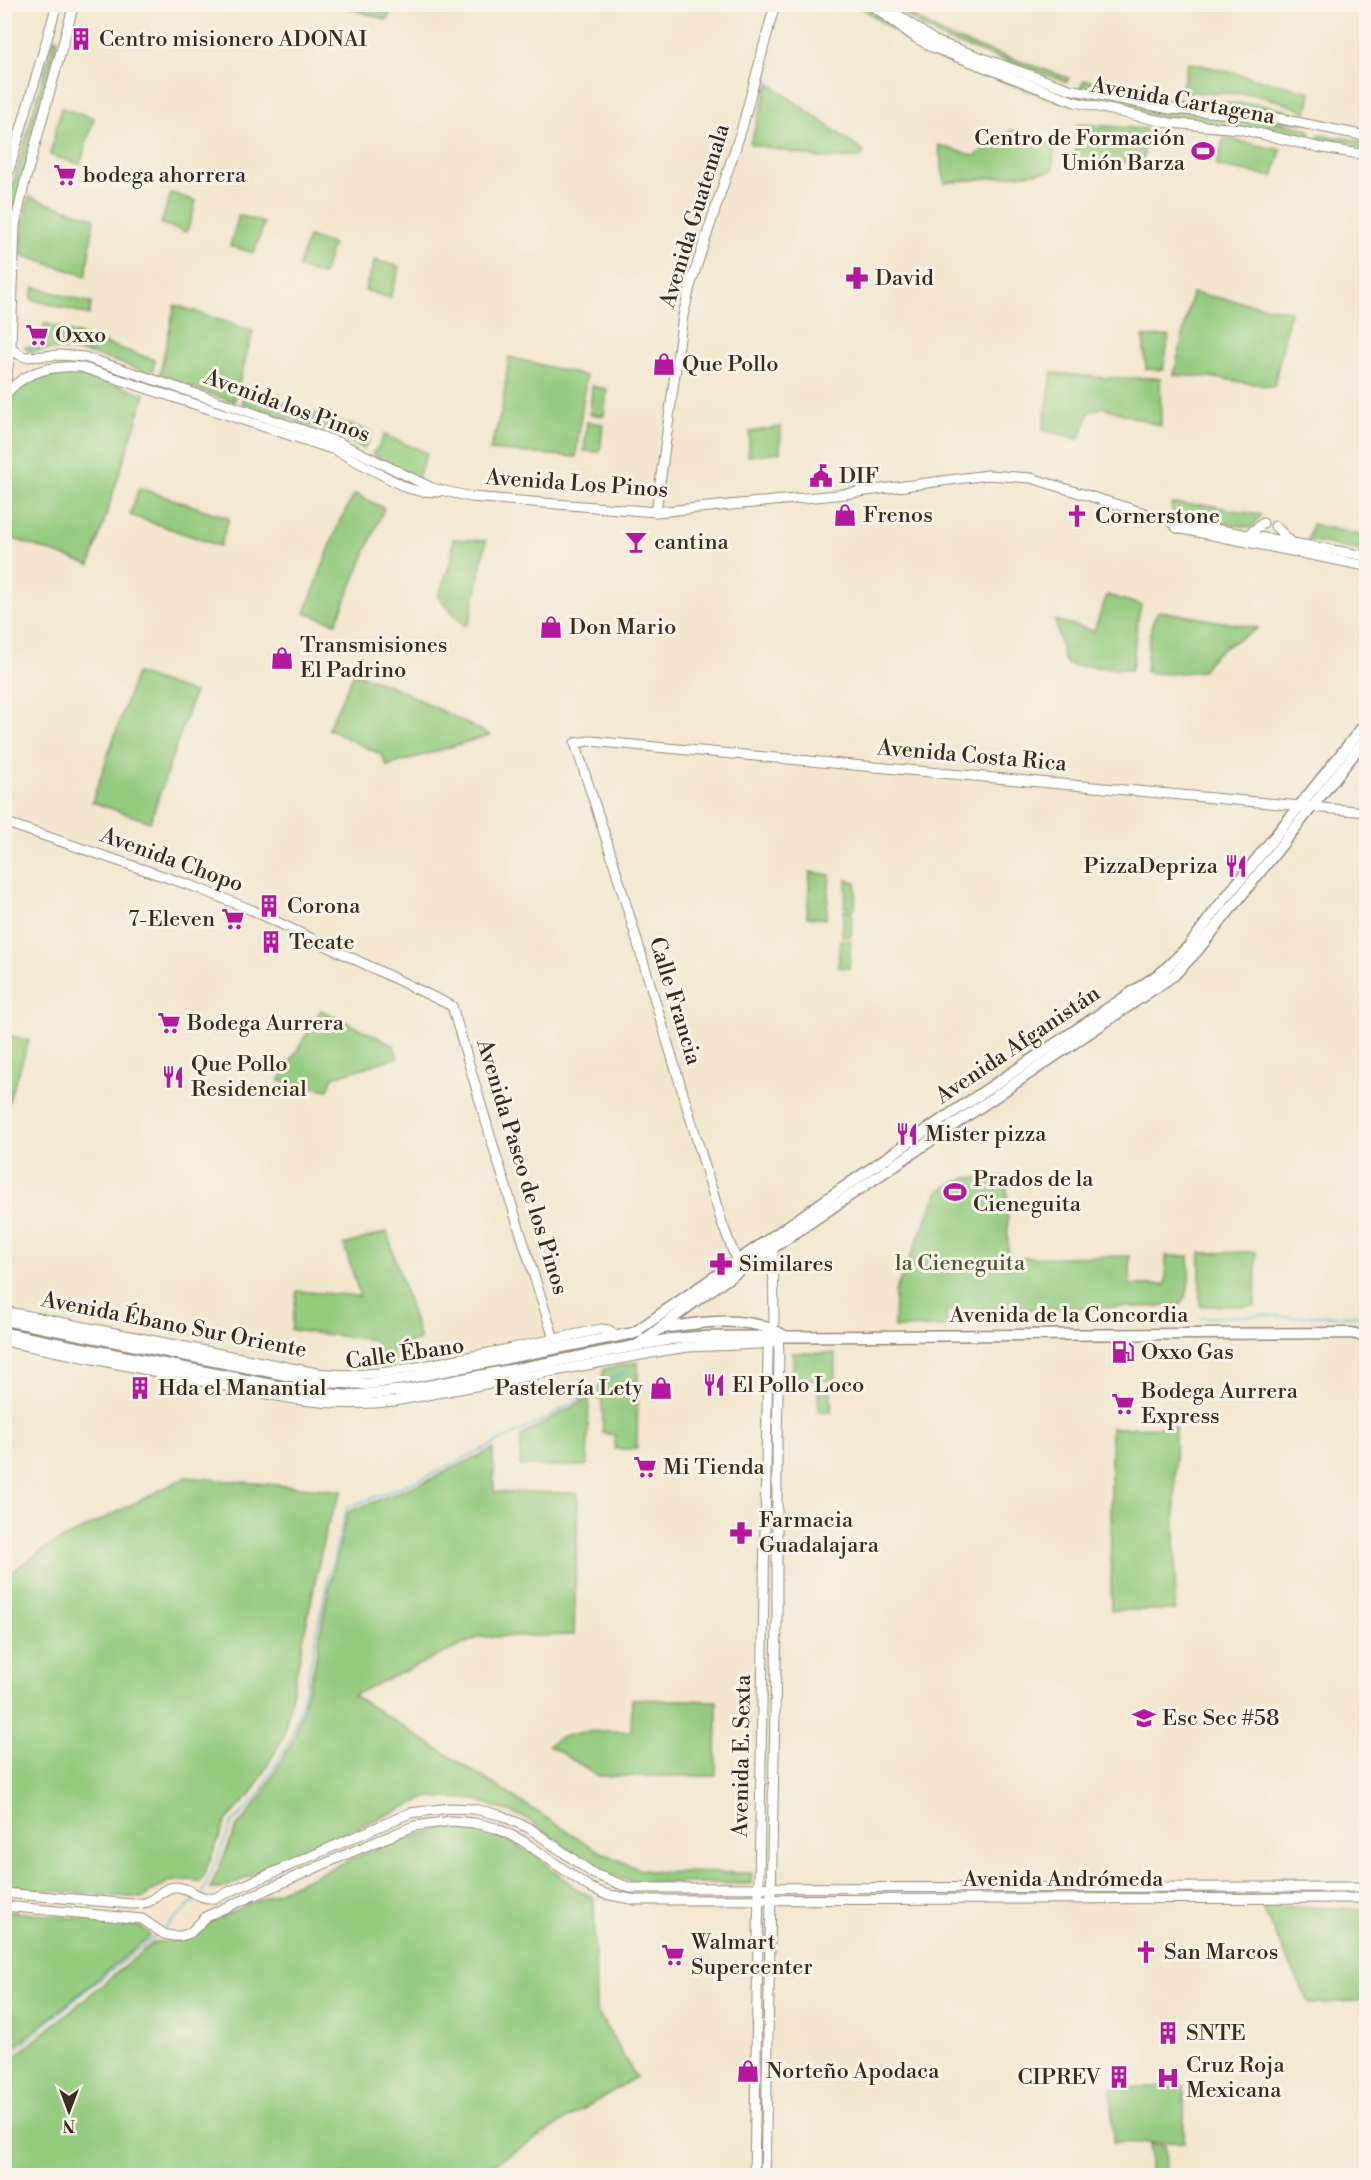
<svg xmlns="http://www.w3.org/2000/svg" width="1371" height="2180" font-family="'Libre Bodoni',serif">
<rect width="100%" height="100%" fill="#f7f3e8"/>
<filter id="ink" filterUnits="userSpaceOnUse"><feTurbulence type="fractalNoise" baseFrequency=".0167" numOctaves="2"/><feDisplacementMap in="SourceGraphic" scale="12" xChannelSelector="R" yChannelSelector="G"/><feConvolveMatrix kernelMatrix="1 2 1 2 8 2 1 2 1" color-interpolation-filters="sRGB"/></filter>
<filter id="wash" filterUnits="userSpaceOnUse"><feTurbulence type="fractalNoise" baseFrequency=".008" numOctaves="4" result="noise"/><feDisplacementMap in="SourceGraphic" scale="24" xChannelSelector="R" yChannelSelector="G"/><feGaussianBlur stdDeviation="1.35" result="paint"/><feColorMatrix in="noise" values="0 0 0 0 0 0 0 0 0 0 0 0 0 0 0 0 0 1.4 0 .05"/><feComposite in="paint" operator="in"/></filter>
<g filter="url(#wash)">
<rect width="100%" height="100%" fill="#f3e6ce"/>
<g fill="#94cb7e" stroke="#687a4e" stroke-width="1.5">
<polygon points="339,5 393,5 387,20"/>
<polygon points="858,5 864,5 925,49 923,52"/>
<polygon points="890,5 929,5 921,14 914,9 908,17"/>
<polygon points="912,15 946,36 1069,78 1067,82 943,39 910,18"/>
<polygon points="54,38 58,39 34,143 13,215 9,246 5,342 5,212"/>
<polygon points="935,52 1066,100 1065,103 938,59 932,55"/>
<polygon points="1188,62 1311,92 1307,112 1279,101 1251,94 1181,92"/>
<path d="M1084 80C1117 87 1151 97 1185 100 1225 105 1267 99 1304 117L1303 123 1171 107 1080 88Z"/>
<polygon points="769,83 864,152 860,158 820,158 750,144"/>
<polygon points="1079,96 1268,120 1307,129 1311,132 1308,140 1304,141 1170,120 1077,98"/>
<polygon points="61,108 94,118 80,164 50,155"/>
<polygon points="1077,124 1146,129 1143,164 1075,160"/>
<polygon points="1012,130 1055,144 1052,171 945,183 938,145 975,156"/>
<path d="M1318 135C1331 138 1355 137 1364 145L1362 149 1345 148 1317 142Z"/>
<polygon points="1224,138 1281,150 1273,177 1216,166"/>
<polygon points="171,193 196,201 187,232 161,224"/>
<polygon points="29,197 94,218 86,276 21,255 23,221"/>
<polygon points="239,215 264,223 254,253 230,246"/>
<polygon points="308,237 333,244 323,275 298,268"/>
<polygon points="375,260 400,267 390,298 365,290"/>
<polygon points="34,287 91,303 89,315 31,299"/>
<polygon points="1192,293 1290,311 1274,387 1209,377 1174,375"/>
<polygon points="175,305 253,331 234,402 159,377"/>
<path d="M44 323 155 360 152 374C110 360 75 343 30 352L25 347 42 346Z"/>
<polygon points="1169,336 1163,370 1146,369 1143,337"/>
<polygon points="509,357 586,376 576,457 490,450 502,410"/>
<path d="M75 372 145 394 90 565 5 536C4 513 1 412 12 397 27 377 52 374 75 372Z"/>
<polygon points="1052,373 1109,378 1160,378 1161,426 1102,407 1090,412 1079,439 1043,430"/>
<polygon points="592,386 607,389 604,416 590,414"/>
<polygon points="245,390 372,432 364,449 338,435 242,403"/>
<polygon points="587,422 603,424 600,452 584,451"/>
<polygon points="781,427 780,452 748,456 750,432"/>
<polygon points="384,435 427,453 417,480 372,454 379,446"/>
<polygon points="139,488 229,518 220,546 130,515"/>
<polygon points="355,494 384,508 336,623 305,613 340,520"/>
<polygon points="1171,504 1207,505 1261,515 1252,528 1173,514"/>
<polygon points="1312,524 1366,536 1366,552 1308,540"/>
<polygon points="453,539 486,541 470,621 465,626 438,597 452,558"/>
<polygon points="1107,595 1141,605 1137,624 1132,670 1068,665 1064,660 1055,620 1094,631"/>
<path d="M1159 611 1166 612 1258 628C1237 641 1214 649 1202 671L1169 674 1146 672C1148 656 1148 622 1159 611Z"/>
<polygon points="136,673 194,693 150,822 92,802"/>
<polygon points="354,673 392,686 490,735 387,766 382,755 328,729"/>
<polygon points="810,872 830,875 826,919 807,917"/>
<polygon points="847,880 856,882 855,908 844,907"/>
<polygon points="844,910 852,911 851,937 842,936"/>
<polygon points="840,940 851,941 849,968 838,967"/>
<polygon points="321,1010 394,1045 398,1057 333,1077 328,1090 279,1081"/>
<polygon points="5,1034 29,1041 7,1106 4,1106"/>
<path d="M1007 1177 1008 1258 1130 1256V1285H1166V1256H1189C1189 1275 1192 1291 1179 1306L946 1311 947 1327 894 1328 895 1292 939 1190 966 1178Z"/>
<polygon points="387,1232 420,1340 392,1347 395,1366 385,1368 375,1340 291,1330 297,1291 360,1296 344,1245"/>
<polygon points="1256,1252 1255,1306 1200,1306 1200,1253"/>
<rect x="793" y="1353" width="42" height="27"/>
<polygon points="638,1362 637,1449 615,1449 615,1435 603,1433 602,1399 597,1398 604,1369"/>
<polygon points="818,1388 831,1388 831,1412 819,1412"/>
<polygon points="589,1397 587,1466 520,1466 521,1436"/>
<polygon points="1175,1427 1175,1610 1111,1610 1111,1428"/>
<polygon points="493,1449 494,1492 578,1493 574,1635 479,1637 353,1695 597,1850 638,1869 659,1872 752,1873 751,1884 634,1882 606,1875 525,1818 477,1800 429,1797 296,1853 233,1884 221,1889 210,1889 236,1828 259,1800 293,1740 314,1668 327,1596 348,1512 429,1480"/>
<polygon points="186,1477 342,1491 326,1528 283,1738 252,1793 226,1821 201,1882 191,1880 167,1882 142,1898 5,1887 5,1577 42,1550"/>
<path d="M632 1699 717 1701 716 1776H599L548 1745C571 1727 605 1732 631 1731Z"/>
<path d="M444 1828 490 1833 534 1854 579 1891 594 1897 596 2010 636 2077 476 2175 5 2176V2065L154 1942C182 1942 191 1940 211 1921L391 1842Z"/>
<polygon points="1261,1906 1366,1909 1366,2000 1310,2004"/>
<path d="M5 1911 124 1923C134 1925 145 1926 150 1936L5 2055Z"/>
<polygon points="1184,2086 1184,2142 1113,2143 1111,2088"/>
<polygon points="1150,2144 1165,2145 1166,2173 1150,2173"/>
</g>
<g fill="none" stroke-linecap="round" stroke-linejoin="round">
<g stroke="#5ab8d8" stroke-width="1.5">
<polyline points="1201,1318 1262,1315 1291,1317 1366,1315"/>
<polyline points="954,1319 1032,1317 1085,1319 1134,1314 1166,1319 1186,1318"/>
<polyline points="203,1892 232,1823 256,1799 290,1739 306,1687 326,1587 347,1508 426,1477 543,1420 629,1369"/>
<polyline points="164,1929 196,1900"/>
<polyline points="4,2060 84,1992 158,1934"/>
</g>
</g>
</g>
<g filter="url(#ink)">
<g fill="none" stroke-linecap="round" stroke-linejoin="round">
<g stroke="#978876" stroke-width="11">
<g id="secondary">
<polyline points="870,4 916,38 932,47 1075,102 1170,123 1240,129 1317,147 1366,155"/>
<polyline points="883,4 935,41 1069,89 1170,109 1271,117 1366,136"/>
<polyline points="4,188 57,4"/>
<polyline points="11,347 18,354 25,357 60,355 84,357 155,380 338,442 432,488 471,497 656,512 836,495 988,475 1031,478 1170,521 1366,556"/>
<polyline points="4,395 11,347 15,225 24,185 74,4"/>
<path d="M4 397C22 371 51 365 81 367L335 450 407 488 419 491 438 492"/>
<polyline points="656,512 683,316 691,283 742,128 775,4"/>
<polyline points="1170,521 1177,528 1366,566"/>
<polyline points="1275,526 1290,541"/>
<polyline points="1249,534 1263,523"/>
<polyline points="4,822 195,887 252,910 452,1006 495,1152 554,1339"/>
<polyline points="739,1267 722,1223 610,851 575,743 590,741 1366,812"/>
<path d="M4 1311 317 1373C363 1379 408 1369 453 1360 503 1350 552 1340 601 1329L609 1330 616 1337"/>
<path d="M4 1341C69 1354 133 1367 197 1380 264 1394 326 1410 395 1401L662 1351 688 1347 760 1344 772 1342"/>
<path d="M4 1893 132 1904C138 1904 144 1904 150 1901 158 1896 165 1887 175 1887 191 1887 198 1900 215 1898L410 1813 450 1808 474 1809 500 1815 529 1828 594 1874 630 1888 1366 1887"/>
<polyline points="4,1906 142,1919 164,1934 172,1936 181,1936 190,1933 207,1916 347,1854 414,1826 452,1821 474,1823 496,1828 523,1841 589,1887 605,1894 636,1900 1366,1898"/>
<polyline points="754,2176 768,1352 769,1337 774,1322 773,1243"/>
<polyline points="765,2176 777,1620 777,1436 779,1355 778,1332"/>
</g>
</g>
<g stroke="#978876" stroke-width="13">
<g id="primary">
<polyline points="4,1320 321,1382 366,1384 404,1379 638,1332"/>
<path d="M659 1329C699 1322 749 1314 785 1336"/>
<polyline points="4,1333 309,1392 350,1396 406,1390 671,1339 697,1337 1352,1333 1366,1337"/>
<polyline points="632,1334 931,1127 1161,973 1190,945 1215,911 1366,723"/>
<polyline points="638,1345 702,1296 1174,975 1197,951 1366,739"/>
</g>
</g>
<use href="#secondary" stroke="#fff" stroke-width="9"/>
<use href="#primary" stroke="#fff" stroke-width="10"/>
</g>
</g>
<defs>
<g id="building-bare" transform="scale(1.8)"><path d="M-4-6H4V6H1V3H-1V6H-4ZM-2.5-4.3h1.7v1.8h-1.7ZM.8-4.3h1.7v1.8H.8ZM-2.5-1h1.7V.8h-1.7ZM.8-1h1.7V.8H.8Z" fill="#b5179e" stroke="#f7f3e8" stroke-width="2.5" paint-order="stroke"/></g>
<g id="stadium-bare" transform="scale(1.8)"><path d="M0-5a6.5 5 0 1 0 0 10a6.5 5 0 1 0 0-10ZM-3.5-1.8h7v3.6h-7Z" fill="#b5179e" stroke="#f7f3e8" stroke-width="2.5" paint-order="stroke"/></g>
<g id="supermarket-bare" transform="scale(1.8)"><path d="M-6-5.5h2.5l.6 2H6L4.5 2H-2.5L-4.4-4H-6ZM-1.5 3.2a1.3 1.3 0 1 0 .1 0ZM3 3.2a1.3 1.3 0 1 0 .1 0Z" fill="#b5179e" stroke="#f7f3e8" stroke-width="2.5" paint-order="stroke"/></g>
<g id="pharmacy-bare" transform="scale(1.8)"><path d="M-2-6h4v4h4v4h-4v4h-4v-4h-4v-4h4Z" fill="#b5179e" stroke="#f7f3e8" stroke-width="2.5" paint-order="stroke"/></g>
<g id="shop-bare" transform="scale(1.8)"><path d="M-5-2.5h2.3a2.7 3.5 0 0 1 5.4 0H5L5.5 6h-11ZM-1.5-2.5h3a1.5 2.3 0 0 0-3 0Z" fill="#b5179e" stroke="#f7f3e8" stroke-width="2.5" paint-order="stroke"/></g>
<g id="civic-bare" transform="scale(1.8)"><path d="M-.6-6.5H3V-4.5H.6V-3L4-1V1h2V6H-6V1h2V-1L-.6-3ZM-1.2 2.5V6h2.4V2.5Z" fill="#b5179e" stroke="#f7f3e8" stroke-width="2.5" paint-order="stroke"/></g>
<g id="church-bare" transform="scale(1.8)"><path d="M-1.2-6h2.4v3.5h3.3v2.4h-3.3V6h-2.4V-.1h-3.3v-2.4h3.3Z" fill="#b5179e" stroke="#f7f3e8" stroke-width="2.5" paint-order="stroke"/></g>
<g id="bar-bare" transform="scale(1.8)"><path d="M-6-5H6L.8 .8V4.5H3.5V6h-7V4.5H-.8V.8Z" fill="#b5179e" stroke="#f7f3e8" stroke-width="2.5" paint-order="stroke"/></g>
<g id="restaurant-bare" transform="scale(1.8)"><path d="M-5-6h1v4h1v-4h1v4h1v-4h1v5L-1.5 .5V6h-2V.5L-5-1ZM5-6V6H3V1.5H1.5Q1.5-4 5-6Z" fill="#b5179e" stroke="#f7f3e8" stroke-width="2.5" paint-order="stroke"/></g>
<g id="fuel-bare" transform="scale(1.8)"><path d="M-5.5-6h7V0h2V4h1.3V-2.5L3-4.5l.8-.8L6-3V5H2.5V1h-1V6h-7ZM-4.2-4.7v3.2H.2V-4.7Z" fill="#b5179e" stroke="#f7f3e8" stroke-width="2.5" paint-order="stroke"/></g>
<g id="school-bare" transform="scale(1.8)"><path d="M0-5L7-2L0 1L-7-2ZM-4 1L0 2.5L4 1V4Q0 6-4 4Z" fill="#b5179e" stroke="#f7f3e8" stroke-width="2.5" paint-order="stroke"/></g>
<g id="hospital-bare" transform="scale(1.8)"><path d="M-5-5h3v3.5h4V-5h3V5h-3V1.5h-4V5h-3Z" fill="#b5179e" stroke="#f7f3e8" stroke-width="2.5" paint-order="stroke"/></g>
</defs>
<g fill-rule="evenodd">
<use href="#building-bare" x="81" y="39"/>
<use href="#stadium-bare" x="1203" y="151"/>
<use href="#supermarket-bare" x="65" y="175"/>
<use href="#pharmacy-bare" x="857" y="278"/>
<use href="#supermarket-bare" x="37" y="335"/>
<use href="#shop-bare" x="664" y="364"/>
<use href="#civic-bare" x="821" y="476"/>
<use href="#shop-bare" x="845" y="515"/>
<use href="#church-bare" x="1077" y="516"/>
<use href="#bar-bare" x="636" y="542"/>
<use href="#shop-bare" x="551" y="627"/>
<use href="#shop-bare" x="282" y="658"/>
<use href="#restaurant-bare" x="1236" y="866"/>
<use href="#building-bare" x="269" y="906"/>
<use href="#supermarket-bare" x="233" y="919"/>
<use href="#building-bare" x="271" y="942"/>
<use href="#supermarket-bare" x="169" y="1023"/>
<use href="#restaurant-bare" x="173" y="1077"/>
<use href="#restaurant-bare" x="907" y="1134"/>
<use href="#stadium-bare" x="955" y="1192"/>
<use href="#pharmacy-bare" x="721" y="1264"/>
<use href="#fuel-bare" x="1123" y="1352"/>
<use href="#restaurant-bare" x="714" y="1385"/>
<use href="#building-bare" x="140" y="1388"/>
<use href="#shop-bare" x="661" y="1388"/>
<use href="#supermarket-bare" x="1123" y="1404"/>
<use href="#supermarket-bare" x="645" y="1467"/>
<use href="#pharmacy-bare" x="741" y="1533"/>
<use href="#school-bare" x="1144" y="1718"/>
<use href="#church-bare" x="1146" y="1952"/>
<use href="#supermarket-bare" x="673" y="1955"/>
<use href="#building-bare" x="1168" y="2033"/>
<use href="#shop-bare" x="748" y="2071"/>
<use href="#building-bare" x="1119" y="2077"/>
<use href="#hospital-bare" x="1168" y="2078"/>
</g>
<g text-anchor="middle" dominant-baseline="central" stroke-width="6" stroke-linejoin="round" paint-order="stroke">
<g font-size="22" fill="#3b2a1e" stroke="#f7f3e8" text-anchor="start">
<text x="99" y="39">Centro misionero ADONAI</text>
<text x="1185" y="138" text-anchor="end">Centro de Formación<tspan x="1185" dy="25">Unión Barza</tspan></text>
<text x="83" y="175">bodega ahorrera</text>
<text x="875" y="278">David</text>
<text x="55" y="335">Oxxo</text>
<text x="682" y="364">Que Pollo</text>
<text x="839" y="476">DIF</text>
<text x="863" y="515">Frenos</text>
<text x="1095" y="516">Cornerstone</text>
<text x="654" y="542">cantina</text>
<text x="569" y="627">Don Mario</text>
<text x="300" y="645">Transmisiones<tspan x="300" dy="25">El Padrino</tspan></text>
<text x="1218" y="866" text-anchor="end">PizzaDepriza</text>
<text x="287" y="906">Corona</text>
<text x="215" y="919" text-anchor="end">7-Eleven</text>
<text x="289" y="942">Tecate</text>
<text x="187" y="1023">Bodega Aurrera</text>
<text x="191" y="1064">Que Pollo<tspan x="191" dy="25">Residencial</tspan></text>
<text x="925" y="1134">Mister pizza</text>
<text x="973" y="1179">Prados de la<tspan x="973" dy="25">Cieneguita</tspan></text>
<text x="739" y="1264">Similares</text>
<text x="1141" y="1352">Oxxo Gas</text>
<text x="732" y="1385">El Pollo Loco</text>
<text x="158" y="1388">Hda el Manantial</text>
<text x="643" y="1388" text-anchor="end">Pastelería Lety</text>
<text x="1141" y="1391">Bodega Aurrera<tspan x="1141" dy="25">Express</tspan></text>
<text x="663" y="1467">Mi Tienda</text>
<text x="759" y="1520">Farmacia<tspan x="759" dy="25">Guadalajara</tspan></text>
<text x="1162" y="1718">Esc Sec #58</text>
<text x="691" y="1942">Walmart<tspan x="691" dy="25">Supercenter</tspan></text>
<text x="1164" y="1952">San Marcos</text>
<text x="1186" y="2033">SNTE</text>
<text x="1186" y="2065">Cruz Roja<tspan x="1186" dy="25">Mexicana</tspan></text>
<text x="766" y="2071">Norteño Apodaca</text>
<text x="1101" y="2077" text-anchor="end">CIPREV</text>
</g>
<g font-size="22" fill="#3b2a1e" stroke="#f7f3e8">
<text transform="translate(1183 101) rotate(10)">Avenida Cartagena</text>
<text transform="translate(695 216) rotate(-73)">Avenida Guatemala</text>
<text transform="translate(287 406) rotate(20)">Avenida los Pinos</text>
<text transform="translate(577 484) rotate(4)">Avenida Los Pinos</text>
<text transform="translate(972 756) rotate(5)">Avenida Costa Rica</text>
<text transform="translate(172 860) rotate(20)">Avenida Chopo</text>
<text transform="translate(675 1001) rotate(73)">Calle Francia</text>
<text transform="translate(1018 1045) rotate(-34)">Avenida Afganistán</text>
<text transform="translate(522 1167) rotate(73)">Avenida Paseo de los Pinos</text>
<text x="1069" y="1315">Avenida de la Concordia</text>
<text transform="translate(174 1325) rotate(11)">Avenida Ébano Sur Oriente</text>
<text transform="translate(405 1354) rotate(-8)">Calle Ébano</text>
<text transform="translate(742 1756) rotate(-89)">Avenida E. Sexta</text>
<text x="1063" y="1879">Avenida Andrómeda</text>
</g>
<g font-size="22" fill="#515236" stroke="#f7f3e8">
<text x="960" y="1263">la Cieneguita</text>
</g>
</g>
<rect width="1371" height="2180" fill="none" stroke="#f7f3e8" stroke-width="24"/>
<g transform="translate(69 2111) rotate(180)" stroke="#f7f3e8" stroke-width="4.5" paint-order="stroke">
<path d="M0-4.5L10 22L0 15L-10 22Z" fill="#3b2a1e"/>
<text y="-9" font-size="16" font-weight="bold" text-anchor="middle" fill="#3b2a1e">N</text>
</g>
</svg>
